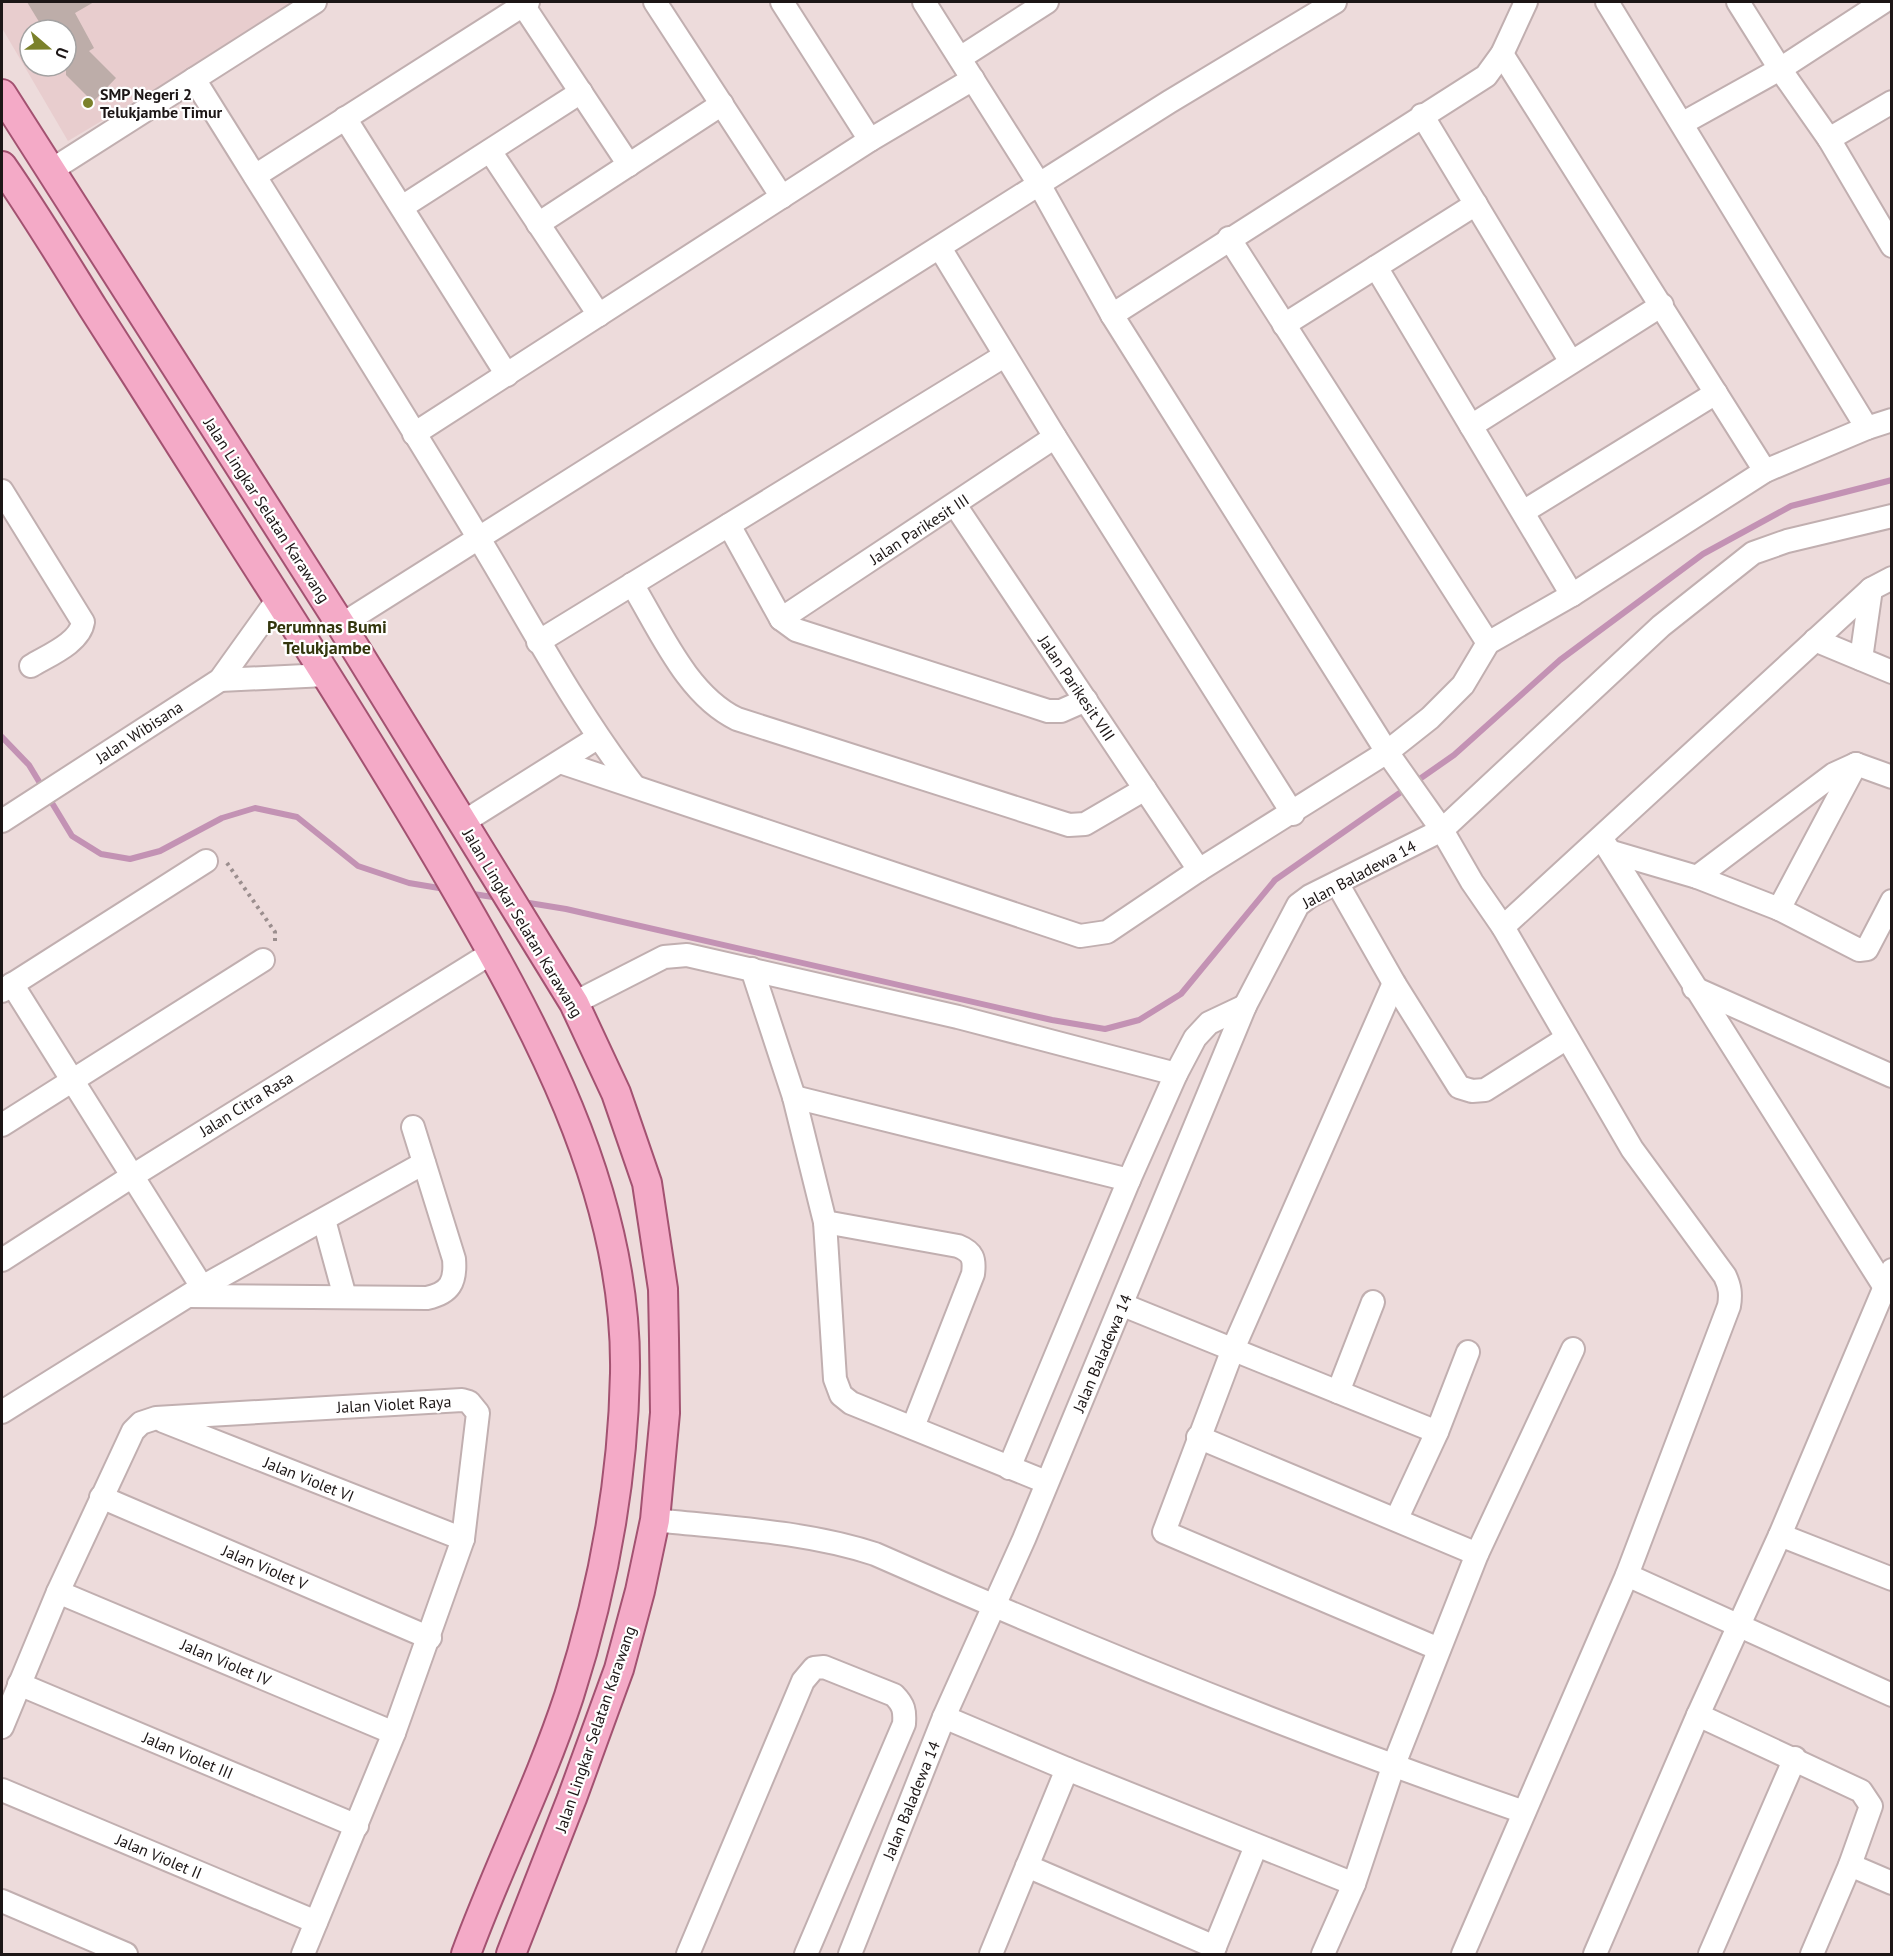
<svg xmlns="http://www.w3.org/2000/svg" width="1893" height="1956" font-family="'PT Sans',sans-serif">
<rect width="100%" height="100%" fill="#eddbdb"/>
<path fill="#e8cdce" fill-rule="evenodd" d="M2 2H301L68 141 2 28ZM30 30H66V66H30Z"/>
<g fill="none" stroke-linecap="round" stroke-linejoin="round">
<g stroke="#c392b4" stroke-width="6">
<polyline points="2,737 29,765 72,836 101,854 130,859 160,851 222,818 255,808 297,817 358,866 409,883 445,889"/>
<polyline points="467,893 499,898"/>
<polyline points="523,902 566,909 1052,1020 1105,1029 1139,1020 1181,994 1275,880 1454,755 1560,660 1703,554 1791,506 1892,480"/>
</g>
</g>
<polygon fill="#bdada9" points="27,2 94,2 75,13 94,48 89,51 116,78 93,102 66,75 66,30 44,30"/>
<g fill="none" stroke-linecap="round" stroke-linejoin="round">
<g stroke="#c1afb0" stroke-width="26">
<g id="minor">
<polyline points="655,2 782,197"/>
<polyline points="782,2 870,140"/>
<path d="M924 2 1039 184 1112 315 1387 752 1442 830 1472 882 1503 927 1632 1149 1725 1276C1730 1287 1731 1294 1729 1306L1627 1575 1463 1954"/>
<polyline points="1607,2 1867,428"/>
<polyline points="1738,2 1780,69 1829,139 1892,246"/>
<polyline points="523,5 629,165"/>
<polyline points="1502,54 1765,471"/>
<polyline points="960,58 1047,2"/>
<path d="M194 79C289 231 385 383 478 537 529 621 574 708 634 786"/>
<polyline points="1422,115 1571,362"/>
<polyline points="345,118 507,375"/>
<polyline points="1683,123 1780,69 1883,2"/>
<polyline points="1829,139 1892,102"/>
<polyline points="490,151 599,315"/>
<polyline points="50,171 315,2"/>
<polyline points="255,176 528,2"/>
<polyline points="402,207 581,92"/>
<polyline points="538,224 722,104"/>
<polyline points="1229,238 1488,643"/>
<polyline points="940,248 1055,437 1293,814"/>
<polyline points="1376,267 1572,595"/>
<polyline points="1112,315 1486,76 1502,54 1526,2"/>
<polyline points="1284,325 1476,204"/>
<polyline points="1471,426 1662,305"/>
<polyline points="414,434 870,140 973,79"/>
<path d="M2 491 83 622C80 643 47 656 31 666"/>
<polyline points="955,505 1199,870"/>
<polyline points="1523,512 1716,393"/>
<polyline points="729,525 781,619 796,630 1048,711 1061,711 1086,700"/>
<path d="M632 584C660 630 687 695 737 719L1069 825 1085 824 1145 789"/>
<polyline points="781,619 1055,437"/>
<polyline points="341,625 1169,102 1335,2"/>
<polyline points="1815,640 1892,672"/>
<polyline points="538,642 1004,356"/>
<polyline points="1861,659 1871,589 1892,578"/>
<polyline points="220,680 326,675"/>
<polyline points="560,762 1080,936 1107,932 1199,870 1387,752 1430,718 1463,685 1488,643 1572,595 1765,471 1867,428 1892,420"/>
<polyline points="2,821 220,680 278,599"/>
<polyline points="462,823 597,738"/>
<polyline points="1602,839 1884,1286"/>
<polyline points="1612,852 1697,877 1779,909 1859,950 1867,949 1892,901"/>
<polyline points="1697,877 1834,774 1856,764 1892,777"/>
<polyline points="1337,883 1394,983 1459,1087 1472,1091 1485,1090 1567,1038"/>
<polyline points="1779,909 1856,764"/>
<polyline points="1503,927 1871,589"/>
<polyline points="752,969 794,1097 825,1222 835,1379 841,1395 851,1403 1046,1482"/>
<polyline points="1394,983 1233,1349 1164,1532 1439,1649"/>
<polyline points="12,984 202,1287"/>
<polyline points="1694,988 1892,1076"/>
<polyline points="2,991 206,861"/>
<polyline points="574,1003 664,957 687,955 958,1017 1176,1074"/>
<polyline points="794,1097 1129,1180"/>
<polyline points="2,1125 263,960"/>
<polyline points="324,1220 345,1297"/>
<path d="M825 1222 958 1246C973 1252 975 1259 973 1274L913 1427"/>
<polyline points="2,1260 134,1175 493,952"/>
<path d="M189 1296 427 1298C450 1293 456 1282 454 1259L413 1127"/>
<polyline points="1123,1305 1437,1432"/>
<polyline points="1338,1392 1373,1302"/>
<polyline points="2,1412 202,1287 424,1163"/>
<polyline points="163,1421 463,1539"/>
<polyline points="1198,1437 1477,1554"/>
<polyline points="1009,1468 1129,1180 1176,1074 1195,1038 1209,1023 1245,1006"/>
<polyline points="101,1497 430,1638"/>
<polyline points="1397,1518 1437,1432 1468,1352"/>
<path d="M655 1520C728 1528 804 1531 875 1554 1088 1648 1304 1736 1524 1812"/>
<polyline points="1780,1535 1892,1579"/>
<polyline points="1627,1575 1892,1695"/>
<polyline points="58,1592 394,1733"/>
<polyline points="19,1684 357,1826"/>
<polyline points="1698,1715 1861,1791 1871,1806 1850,1865 1812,1954"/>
<polyline points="944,1717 1067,1769 1354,1884"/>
<polyline points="2,1727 58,1592 133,1431 141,1423 156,1418 462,1400 469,1402 478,1413 463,1539 394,1733 303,1954"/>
<polyline points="2,1790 316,1922"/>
<polyline points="1850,1865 1892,1883"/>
<polyline points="1027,1866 1215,1947"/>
<polyline points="2,1901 126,1954"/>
<path d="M688 1954 803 1681 814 1668 824 1667 894 1695C904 1705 905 1711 904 1724L806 1954"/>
<polyline points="850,1954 944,1717 1024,1539 1245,1006 1298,905 1310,896 1442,830 1661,626 1753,553 1787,541 1892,516"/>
<polyline points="991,1954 1067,1769"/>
<polyline points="1212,1954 1256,1846"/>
<polyline points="1323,1954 1354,1884 1393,1767 1477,1554 1573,1349"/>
<polyline points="1595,1954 1698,1715 1780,1535 1892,1270"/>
<polyline points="1710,1954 1795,1758"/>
</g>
</g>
<g stroke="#a35271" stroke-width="32">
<g id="major">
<polyline points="2,94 341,625 574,1003 616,1093 647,1183 663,1289 664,1339 665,1413 655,1520 640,1591 619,1669 572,1798 511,1954"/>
<path d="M2 166C34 212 63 260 93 308 145 389 196 470 248 552 314 655 380 759 442 865 532 1019 628 1189 625 1373 623 1481 602 1593 569 1696 540 1784 498 1867 466 1954"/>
</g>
</g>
<polyline stroke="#9b8e8e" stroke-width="4" stroke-dasharray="3 4.5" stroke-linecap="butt" points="227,863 275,932 275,942"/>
<use href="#minor" stroke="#fff" stroke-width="22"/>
<use href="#major" stroke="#f4aac7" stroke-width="28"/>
</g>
<circle fill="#7b812b" stroke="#fff" stroke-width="2" cx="88" cy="103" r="6"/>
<g text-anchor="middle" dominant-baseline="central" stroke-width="4.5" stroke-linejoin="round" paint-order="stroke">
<g font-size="16" font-weight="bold" fill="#1c1616" stroke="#fff" text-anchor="start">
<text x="100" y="94">SMP Negeri 2<tspan x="100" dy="18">Telukjambe Timur</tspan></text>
</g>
<g font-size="16" fill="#1c1616" stroke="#fff">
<text transform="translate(267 510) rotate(57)">Jalan Lingkar Selatan Karawang</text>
<text transform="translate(919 529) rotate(-33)">Jalan Parikesit III</text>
<text transform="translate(1077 688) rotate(56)">Jalan Parikesit VIII</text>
<text transform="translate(139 732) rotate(-33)">Jalan Wibisana</text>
<text transform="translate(1359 874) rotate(-28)">Jalan Baladewa 14</text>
<text transform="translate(523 923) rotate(59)">Jalan Lingkar Selatan Karawang</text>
<text transform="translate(246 1104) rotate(-32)">Jalan Citra Rasa</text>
<text transform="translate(1102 1353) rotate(-67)">Jalan Baladewa 14</text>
<text transform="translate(394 1404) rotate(-3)">Jalan Violet Raya</text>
<text transform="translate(309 1479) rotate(22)">Jalan Violet VI</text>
<text transform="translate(265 1567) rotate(23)">Jalan Violet V</text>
<text transform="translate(226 1662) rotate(23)">Jalan Violet IV</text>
<text transform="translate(595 1729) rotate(-71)">Jalan Lingkar Selatan Karawang</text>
<text transform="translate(188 1755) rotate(23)">Jalan Violet III</text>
<text transform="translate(911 1800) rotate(-68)">Jalan Baladewa 14</text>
<text transform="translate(159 1856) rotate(23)">Jalan Violet II</text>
</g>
<g font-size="18" font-weight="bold" fill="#33360d" stroke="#fff">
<text x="327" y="626">Perumnas Bumi<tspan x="327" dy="21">Telukjambe</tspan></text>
</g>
</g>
<rect width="1893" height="1956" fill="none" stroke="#1c1616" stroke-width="6"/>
<g transform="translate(48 48) rotate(110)"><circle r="28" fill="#ffffff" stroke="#a4a2a2" stroke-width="1.5"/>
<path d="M0-4.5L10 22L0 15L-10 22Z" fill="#7b812b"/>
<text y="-9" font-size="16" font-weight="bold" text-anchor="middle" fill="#1c1616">U</text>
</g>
</svg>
